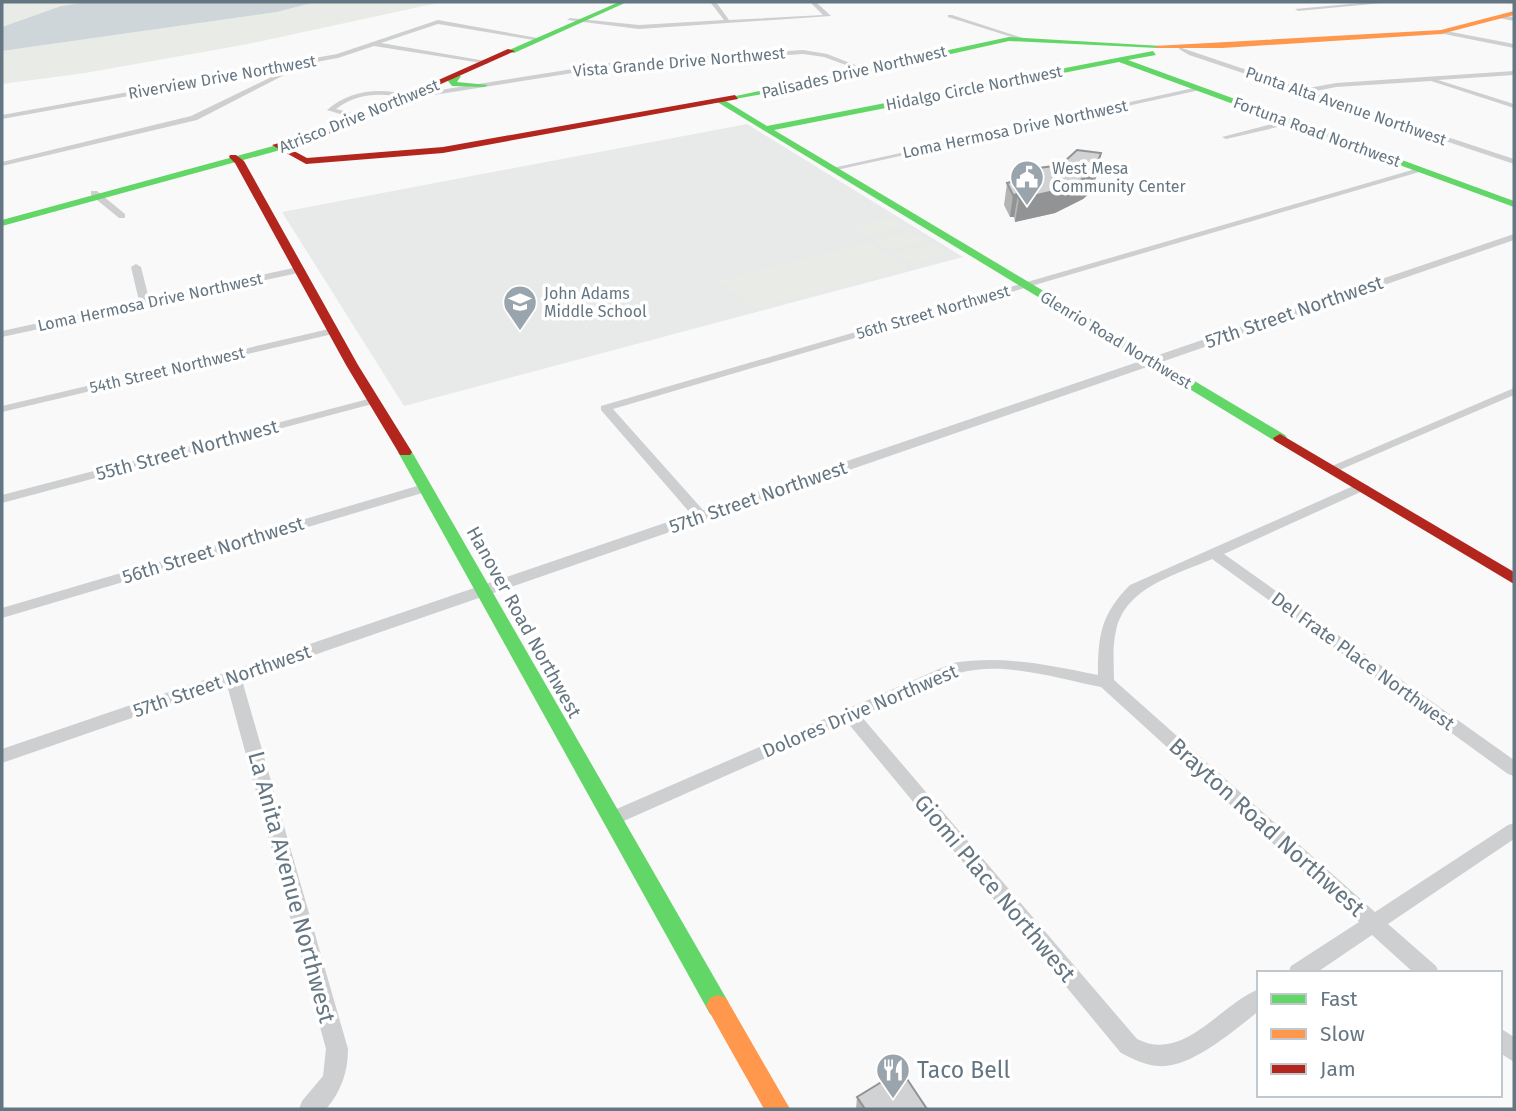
<svg xmlns="http://www.w3.org/2000/svg" width="1516" height="1111" font-family="'Fira Sans',sans-serif">
<rect width="100%" height="100%" fill="#f9f9f9"/>
<polygon fill="#e8e9e9" points="747,124 963,257 404,406 282,212"/>
<g fill="#e8ebe6">
<polygon points="2,2 87,2 61,6 2,27"/>
<polygon points="316,2 442,2 248,44 85,73 2,84 2,51 277,12"/>
<polygon points="890,218 905,227 868,236 854,227"/>
<polygon points="911,231 927,241 890,250 874,240"/>
<polygon points="869,242 908,269 754,309 719,281"/>
<polygon points="931,244 948,254 911,264 894,253"/>
</g>
<polygon fill="#ced6d9" points="87,2 316,2 277,12 2,51 2,27 61,6"/>
<g fill="none" stroke-linecap="round" stroke-linejoin="round">
<g fill="#cecfd0" fill-rule="evenodd">
<polygon points="710,2 716,2 729,20 823,15 810,2 816,2 831,16 639,29 567,20 570,18 639,25 724,20"/>
<polygon points="1371,2 1393,2 1298,11 1295,9"/>
<polygon points="1508,2 1514,2 1514,4 1509,3"/>
<polygon points="948,15 952,15 1023,38 1018,39 948,17"/>
<polygon points="1501,15 1514,17 1514,21 1499,18"/>
<polygon points="438,20 543,39 540,41 438,24 381,43 486,61 488,64 374,46 338,58 2,119 2,115 337,54"/>
<polygon points="1441,30 1514,44 1514,48 1439,33"/>
<polygon points="1179,47 1303,89 1336,83 1514,71 1514,75 1438,80 1514,104 1514,108 1431,81 1336,87 1311,92 1514,159 1514,164 1189,55 1179,49"/>
<path d="M803 50 827 54 868 70 865 72 824 57 803 54 617 66 408 99C383 92 357 93 336 109L363 116V120H360L327 110C349 90 381 87 408 95L617 62Z"/>
<polygon points="292,67 294,70 197,120 2,166 2,162 191,116"/>
<polygon points="1198,87 1200,90 832,171 828,169"/>
<polygon points="1288,120 1291,120 1291,124 1226,139 1222,137"/>
<path d="M1419 168 1426 170 613 409 703 510 1511 235 1514 234V240L242 680 348 1049C348 1072 341 1092 326 1109H299L302 1101 323 1076 326 1049 227 685 2 763V749L691 514 601 410V406Z"/>
<polygon points="91,191 97,191 125,214 125,218 119,218 91,195"/>
<polygon points="136,264 141,267 149,299 298,267 303,270 298,273 2,337 2,331 139,301 131,267"/>
<polygon points="333,328 337,329 337,333 2,412 2,406"/>
<polygon points="1514,388 1514,395 1335,472 1331,473 1325,469"/>
<polygon points="372,398 376,399 376,403 2,503 2,495"/>
<path d="M1360 483 1366 487 1365 490 1224 554 1514 760V776L1508 774 1212 559C1176 575 1125 587 1116 631 1112 647 1114 664 1114 680L1375 912 1508 825 1514 823V839L1388 924 1436 966 1439 973H1414L1372 935 1316 973H1288L1291 966 1359 922 1101 687C1056 678 1002 660 956 674 927 683 890 703 861 716L1137 1039C1184 1063 1219 1005 1259 989V1011C1234 1030 1191 1069 1158 1066 1145 1065 1133 1059 1121 1053L847 722 617 824 611 826 605 824 602 819 605 814 953 663C1003 655 1049 665 1098 675 1098 635 1101 614 1130 585Z"/>
<polygon points="424,484 430,488 429,491 2,618 2,608"/>
<polygon points="1500,1028 1514,1037 1514,1062 1500,1053"/>
</g>
<g fill="#63d668" fill-rule="evenodd">
<polygon points="619,2 627,2 514,53 507,51"/>
<polygon points="1009,37 1162,46 1158,48 1009,41 808,86 735,99 731,97"/>
<polygon points="1153,51 1156,55 1128,60 1514,201 1514,207 1119,62 774,130 1285,435 1287,438 1285,441 1275,441 714,100 721,98 767,126"/>
<polygon points="454,74 461,76 457,82 488,85 484,87 452,86 448,81"/>
<polygon points="310,136 314,139 313,141 2,226 2,220"/>
<polygon points="405,448 412,452 726,998 730,1006 726,1014 718,1017 710,1014 398,452"/>
</g>
<g fill="#ff974d" fill-rule="evenodd">
<polygon points="1514,11 1514,15 1441,34 1222,48 1158,48 1154,46 1441,30"/>
<polygon points="718,995 726,998 790,1109 764,1109 706,1006 710,998"/>
</g>
<g fill="#b3261e" fill-rule="evenodd">
<polygon points="508,49 515,51 313,141 306,139"/>
<polygon points="735,95 738,99 443,153 306,164 272,145 279,143 307,158 443,147"/>
<polygon points="230,155 236,155 244,161 358,365 412,452 410,455 400,455 346,365 235,163 229,157"/>
<polygon points="1280,434 1514,572 1514,584 1275,441 1273,438"/>
</g>
</g>
<g fill="#b3b5b5">
<polygon points="1101,153 1097,174 1091,192 1083,199 1055,213 1015,222 1014,217 1010,217 1004,205 1007,183 1027,178 1064,162"/>
<polygon points="857,1097 927,1109 856,1109"/>
</g>
<g fill="#929394">
<polygon points="1101,153 1097,174 1091,192 1083,199 1055,213 1015,222 1019,199"/>
<polygon points="1018,194 1014,217 1010,217 1013,195"/>
</g>
<g fill="#d0d2d3" stroke="#929394" stroke-width="2">
<polygon points="1077,150 1101,153 1095,170 1087,177 1059,190 1019,199 1018,194 1013,195 1007,183 1027,178 1039,168 1053,166 1059,161 1064,162"/>
<polygon points="901,1070 927,1109 865,1109 857,1097"/>
</g>
<defs>
<g id="civic-pin" transform="scale(1.75)"><path d="M0 17L-7.5 6A9.5 9.5 0 1 1 7.5 6Z" fill="#99a4ac" stroke="#fff"/><path d="M-.6-6.5H3V-4.5H.6V-3L4-1V1h2V6H-6V1h2V-1L-.6-3ZM-1.2 2.5V6h2.4V2.5Z" fill="#fff"/></g>
<g id="school-pin" transform="scale(1.75)"><path d="M0 17L-7.5 6A9.5 9.5 0 1 1 7.5 6Z" fill="#99a4ac" stroke="#fff"/><path d="M0-5L7-2L0 1L-7-2ZM-4 1L0 2.5L4 1V4Q0 6-4 4Z" fill="#fff"/></g>
<g id="restaurant-pin" transform="scale(1.75)"><path d="M0 17L-7.5 6A9.5 9.5 0 1 1 7.5 6Z" fill="#99a4ac" stroke="#fff"/><path d="M-5-6h1v4h1v-4h1v4h1v-4h1v5L-1.5 .5V6h-2V.5L-5-1ZM5-6V6H3V1.5H1.5Q1.5-4 5-6Z" fill="#fff"/></g>
</defs>
<g fill-rule="evenodd">
<use href="#civic-pin" x="1027" y="177"/>
<use href="#school-pin" x="520" y="302"/>
<use href="#restaurant-pin" x="893" y="1070"/>
</g>
<g text-anchor="middle" dominant-baseline="central" stroke-width="7" stroke-linejoin="round" paint-order="stroke">
<g font-size="16" fill="#657683" stroke="#fff">
<text transform="translate(679 62) rotate(-5)">Vista Grande Drive Northwest</text>
<text transform="translate(854 72) rotate(-13)">Palisades Drive Northwest</text>
<text transform="translate(222 77) rotate(-10)">Riverview Drive Northwest</text>
<text transform="translate(974 88) rotate(-11)">Hidalgo Circle Northwest</text>
<text transform="translate(1346 106) rotate(19)">Punta Alta Avenue Northwest</text>
<text transform="translate(359 116) rotate(-22)">Atrisco Drive Northwest</text>
<text transform="translate(1015 129) rotate(-12)">Loma Hermosa Drive Northwest</text>
<text transform="translate(1317 132) rotate(20)">Fortuna Road Northwest</text>
<text transform="translate(150 302) rotate(-12)">Loma Hermosa Drive Northwest</text>
<text transform="translate(933 312) rotate(-16)">56th Street Northwest</text>
<text transform="translate(1116 340) rotate(31)">Glenrio Road Northwest</text>
<text transform="translate(167 370) rotate(-13)">54th Street Northwest</text>
</g>
<g font-size="16" fill="#657683" stroke="#fff" text-anchor="start">
<text x="1052" y="168">West Mesa<tspan x="1052" dy="18">Community Center</tspan></text>
<text x="544" y="293">John Adams<tspan x="544" dy="18">Middle School</tspan></text>
</g>
<g font-size="19" fill="#657683" stroke="#fff">
<text transform="translate(1294 312) rotate(-19)">57th Street Northwest</text>
<text transform="translate(187 450) rotate(-15)">55th Street Northwest</text>
<text transform="translate(758 497) rotate(-19)">57th Street Northwest</text>
<text transform="translate(213 550) rotate(-17)">56th Street Northwest</text>
<text transform="translate(524 622) rotate(61)">Hanover Road Northwest</text>
<text transform="translate(1363 661) rotate(36)">Del Frate Place Northwest</text>
<text transform="translate(222 681) rotate(-19)">57th Street Northwest</text>
<text transform="translate(860 711) rotate(-23)">Dolores Drive Northwest</text>
</g>
<g font-size="23" fill="#657683" stroke="#fff">
<text transform="translate(1267 827) rotate(42)">Brayton Road Northwest</text>
<text transform="translate(292 887) rotate(75)">La Anita Avenue Northwest</text>
<text transform="translate(995 888) rotate(50)">Giomi Place Northwest</text>
</g>
<g font-size="23" fill="#657683" stroke="#fff" text-anchor="start">
<text x="917" y="1070">Taco Bell</text>
</g>
</g>
<rect width="1516" height="1111" fill="none" stroke="#657683" stroke-width="7"/>
<rect x="1257" y="971" width="245" height="126" fill="#ffffff" stroke="#c1c8cd" stroke-width="2"/>
<rect x="1271" y="994" width="35" height="10" fill="#63d668" stroke="#c1c8cd" stroke-width="2"/>
<text x="1320" y="1006" font-size="21" fill="#657683">Fast</text>
<rect x="1271" y="1029" width="35" height="10" fill="#ff974d" stroke="#c1c8cd" stroke-width="2"/>
<text x="1320" y="1041" font-size="21" fill="#657683">Slow</text>
<rect x="1271" y="1064" width="35" height="10" fill="#b3261e" stroke="#c1c8cd" stroke-width="2"/>
<text x="1320" y="1076" font-size="21" fill="#657683">Jam</text>
</svg>
